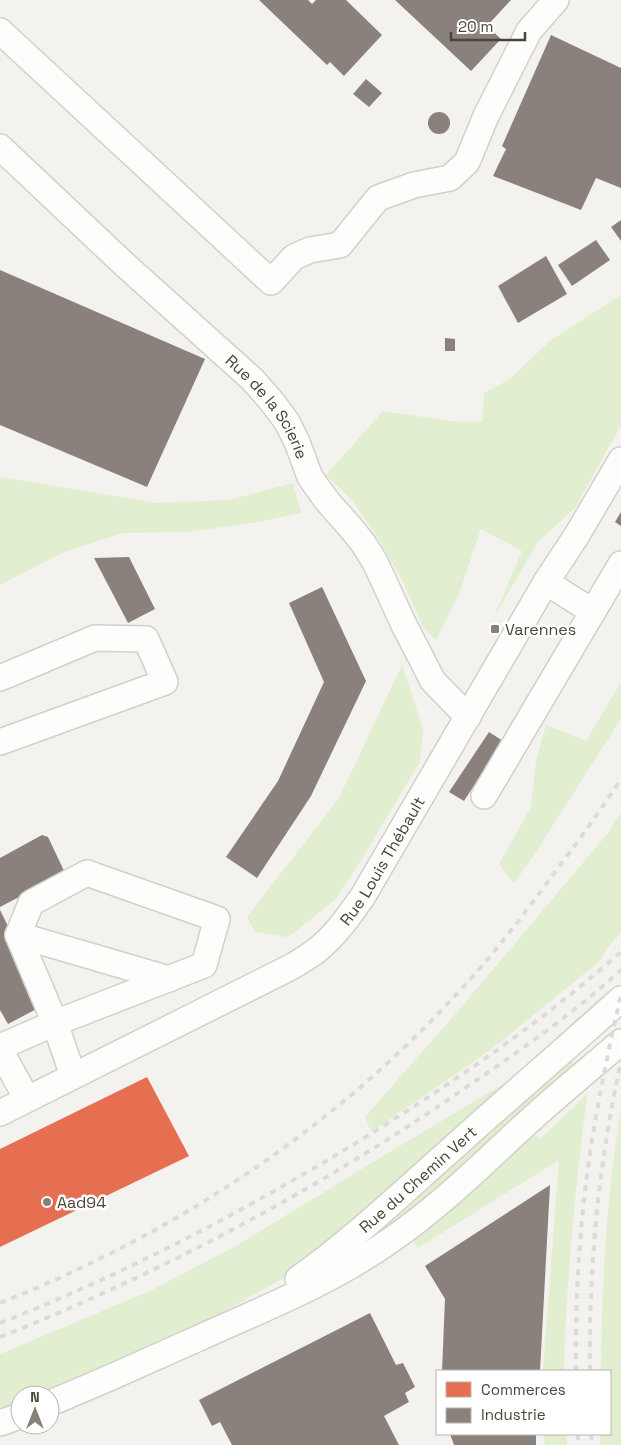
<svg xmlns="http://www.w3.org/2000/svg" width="621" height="1445" font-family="'Space Grotesk',sans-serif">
<rect width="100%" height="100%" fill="#f4f2ee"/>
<g fill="#e1eecf">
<polygon points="621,295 621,425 575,508 538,542 493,619 522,551 481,529 459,594 436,640 423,627 402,580 379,540 352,500 326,475 383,411 458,422 482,422 484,393 510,379 551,340"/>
<polygon points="0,477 156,503 229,500 293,483 301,513 253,523 186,532 123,533 64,552 0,585"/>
<polygon points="402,665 423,729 420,762 365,854 335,900 288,937 255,932 247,917 339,798"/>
<polygon points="621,682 621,719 532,858 514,883 499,864 531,807 536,761 546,725 586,741"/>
<polygon points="621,812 621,933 608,947 600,961 489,1051 371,1132 365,1117 458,1011 608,833"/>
<polygon points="608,990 602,1010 316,1260 178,1337 41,1395 20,1395 20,1403 0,1411 0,1354 150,1291 236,1246 378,1159 510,1080"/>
<polygon points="568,1057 577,1067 405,1224 341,1256"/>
<path d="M587 1094C576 1186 566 1278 564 1371H543L559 1160 418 1248 413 1241 435 1220 535 1135 540 1139Z"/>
<path d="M621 1110V1445H600V1434H610V1371H601C602 1284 606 1196 621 1110Z"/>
<polygon points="544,1434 567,1434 567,1445 545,1445"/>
</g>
<polygon fill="#e76f51" points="147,1077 189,1156 0,1247 0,1149"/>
<g fill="#8a817c">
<polygon points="259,0 308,0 312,4 316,0 346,0 382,35 344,76 330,62 327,65"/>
<polygon points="395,0 511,0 487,26 501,39 471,71"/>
<polygon points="551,35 621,68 621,188 596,178 581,210 493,176 506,149 502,146"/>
<polygon points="366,79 382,93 369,107 353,94"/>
<circle cx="439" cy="123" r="11"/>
<polygon points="621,220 621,241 611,227"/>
<polygon points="596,240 610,260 572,286 558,265"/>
<polygon points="546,256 567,294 518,323 498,286"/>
<polygon points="0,270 205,359 147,487 0,425"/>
<polygon points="445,338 455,339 455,351 445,351"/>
<polygon points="621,512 621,526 615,522"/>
<polygon points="129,557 155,609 128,623 94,558"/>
<polygon points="322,587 366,681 311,796 257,878 226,857 278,781 324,682 289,603"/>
<polygon points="489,732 503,741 464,801 449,792"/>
<polygon points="42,835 48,837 65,873 0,907 0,858"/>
<polygon points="0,910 46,1004 8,1024 0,1010"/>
<polygon points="550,1185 540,1371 442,1371 445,1299 425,1266"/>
<polygon points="370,1313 396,1365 403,1363 415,1387 405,1393 409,1402 384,1416 399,1445 232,1445 220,1422 212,1426 199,1400"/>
<polygon points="450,1434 536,1434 536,1445 454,1445"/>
</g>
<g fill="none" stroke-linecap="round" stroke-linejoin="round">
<g stroke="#d2d0cb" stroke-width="28">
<g id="minor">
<polyline points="0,31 271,282 294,257 310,250 340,245 378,198 414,185 450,178 467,162 486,116 529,31 556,0"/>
<path id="s1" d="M0 147 124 264 253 380 273 403 287 422 297 442 310 477 327 501 351 528 363 543 375 562 404 625 433 681 468 717"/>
<polyline points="546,582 593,612"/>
<polyline points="0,678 95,638 146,639 165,682 0,742"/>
<polyline points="484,796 621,564"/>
<polyline points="18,935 169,979"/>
<polyline points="0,1047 55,1023 204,965 217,919 87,873 31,903 18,935 55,1023 73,1076"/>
<polyline points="0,1050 27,1099"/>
<path id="s2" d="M0 1113 293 966C301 961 309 956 316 951 336 935 349 916 363 896L546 582 577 535 621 460"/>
<path id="s3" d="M298 1279C354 1239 403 1192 454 1147 509 1097 566 1049 621 999"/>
<path d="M50 1403C100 1383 149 1360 199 1338 265 1308 332 1282 391 1240 445 1203 489 1157 537 1114 565 1089 593 1066 621 1042"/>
<polyline points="0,1423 20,1416"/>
</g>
</g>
<use href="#minor" stroke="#fdfdfc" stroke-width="25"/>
<g stroke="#dbdbda" stroke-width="4" stroke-dasharray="6 6" stroke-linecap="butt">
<path d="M0 1303C182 1231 344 1122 474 975 505 940 533 902 561 864 582 836 602 808 621 779"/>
<path d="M0 1323C122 1275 239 1214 351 1146 446 1088 538 1025 621 952"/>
<path d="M0 1337C164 1272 323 1187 468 1086 521 1050 574 1013 621 970"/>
<path d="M576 1371C575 1294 580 1216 592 1140 600 1091 610 1043 621 994"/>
<path d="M590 1371C589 1295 594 1217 606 1142 610 1114 616 1087 621 1059"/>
<polyline points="578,1434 578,1445"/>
<polyline points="591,1434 592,1445"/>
</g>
</g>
<g fill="#868178" stroke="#fff" stroke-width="2">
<rect x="490" y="624" width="10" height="10" rx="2.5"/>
<circle cx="47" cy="1202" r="5"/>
</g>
<g text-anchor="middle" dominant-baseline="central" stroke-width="5" stroke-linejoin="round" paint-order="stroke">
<g font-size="16" fill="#4b4439" stroke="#fff">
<text stroke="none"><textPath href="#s1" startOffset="374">Rue de la Scierie</textPath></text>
<text stroke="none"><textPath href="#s2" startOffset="468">Rue Louis Thébault</textPath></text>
<text stroke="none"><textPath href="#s3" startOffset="156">Rue du Chemin Vert</textPath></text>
</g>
<g font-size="16" fill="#4b4439" stroke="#fff" text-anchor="start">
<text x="505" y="629">Varennes</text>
<text x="57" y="1202">Aad94</text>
</g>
</g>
<rect x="436" y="1370" width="175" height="65" fill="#ffffff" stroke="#b7b4b0"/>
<rect x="446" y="1382" width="25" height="15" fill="#e76f51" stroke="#b7b4b0"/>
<text x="481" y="1395" font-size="15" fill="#4b4439">Commerces</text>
<rect x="446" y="1408" width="25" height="15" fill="#8a817c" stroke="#b7b4b0"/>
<text x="481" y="1420" font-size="15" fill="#4b4439">Industrie</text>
<g transform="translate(35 1410)"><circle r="24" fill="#ffffff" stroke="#b7b4b0"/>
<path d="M0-4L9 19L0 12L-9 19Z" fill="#868178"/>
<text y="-8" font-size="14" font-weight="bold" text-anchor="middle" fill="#4b4439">N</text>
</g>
<path d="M451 32v8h74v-8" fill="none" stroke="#4b4439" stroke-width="2.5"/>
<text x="458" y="32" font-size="15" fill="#4b4439" stroke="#ffffff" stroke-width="4" paint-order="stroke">20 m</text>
</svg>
